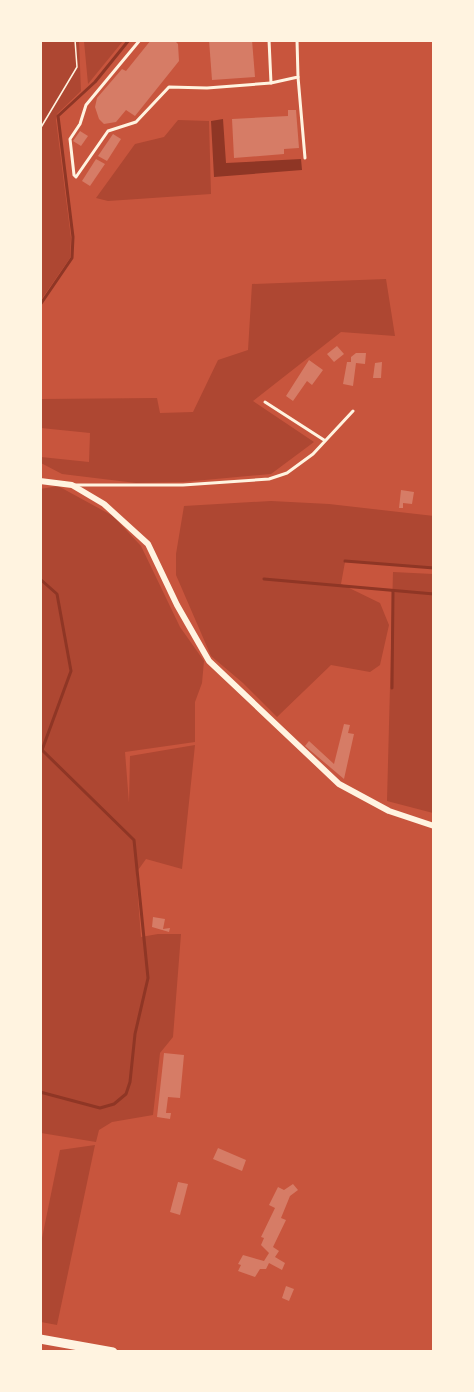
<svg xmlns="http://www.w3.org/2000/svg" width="474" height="1392" font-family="'Roboto Condensed',sans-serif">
<rect width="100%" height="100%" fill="#c8553d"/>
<g fill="#ae4732">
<polygon points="41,41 79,41 81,91 57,114 56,120 71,238 70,258 41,300"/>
<polygon points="84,41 123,41 88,84"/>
<polygon points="178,120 209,121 211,194 108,201 96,198 135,144 164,137"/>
<polygon points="386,279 395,336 341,332 253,401 314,442 271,474 183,482 136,483 62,474 41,463 41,457 89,462 90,433 41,428 41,399 157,398 160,413 193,412 218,360 248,350 252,284"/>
<polygon points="58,486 113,516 141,546 180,627 204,661 202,683 195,702 195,742 125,752 129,803 130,756 195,745 182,869 146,859 136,873 141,937 158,934 181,934 173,1037 160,1053 153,1115 112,1122 99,1130 96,1142 41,1133 40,489"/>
<polygon points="271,501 329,504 434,516 433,568 345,562 341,584 380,603 389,625 380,665 370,672 331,665 277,717 243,683 211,656 176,575 176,554 184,506"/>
<polygon points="393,572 433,574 433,813 387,801"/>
<polygon points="95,1145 57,1325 41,1322 41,1243 60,1150"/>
</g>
<polygon fill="#8f3625" points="223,119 226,163 301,159 302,170 214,177 211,121"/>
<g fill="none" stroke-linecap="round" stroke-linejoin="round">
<g stroke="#8f3625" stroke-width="3">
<polyline points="40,305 72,258 73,237 58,116 95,82 129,40"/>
<polyline points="345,561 434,568"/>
<polyline points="40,579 57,594 71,671 42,750 134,840 148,978 135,1034 130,1082 126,1094 114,1104 100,1108 40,1092"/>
<polyline points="264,579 434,594"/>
<polyline points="392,688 393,591"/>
</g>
</g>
<g fill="#d67c66">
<polygon points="151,40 174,40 178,44 179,61 135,116 126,110 116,122 104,124 99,119 95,107 97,98 122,69 126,71"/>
<polygon points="209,40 252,40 255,77 212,80"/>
<polygon points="288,110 296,110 299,148 284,149 284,154 234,158 232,119 288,116"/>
<polygon points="80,131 88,136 81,146 73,141"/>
<polygon points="113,134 121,139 107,161 98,156"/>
<polygon points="96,159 105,164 90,186 82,181"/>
<polygon points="337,346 344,354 334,362 327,354"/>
<polygon points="356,353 366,353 365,364 356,363 353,386 343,384 347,362 351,362 351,357"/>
<polygon points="309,360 323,370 312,385 307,381 293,401 286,396"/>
<polygon points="382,362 381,378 373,378 375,363"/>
<polygon points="401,490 414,492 412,504 403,503 403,508 399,508"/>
<polygon points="344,724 350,725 348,733 354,734 344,779 305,746 309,741 334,764"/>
<polygon points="153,917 165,919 163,929 170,928 169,932 152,927"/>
<polygon points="164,1053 184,1055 180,1098 168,1097 166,1113 171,1113 170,1119 157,1117"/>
<polygon points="218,1148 246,1160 242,1171 213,1159"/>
<polygon points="178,1182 188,1184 180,1215 170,1212"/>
<polygon points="293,1184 298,1190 290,1196 281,1218 286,1220 273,1247 279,1251 275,1257 285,1263 282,1270 269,1263 266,1269 260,1269 255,1277 238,1271 241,1265 238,1264 243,1255 264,1261 269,1253 261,1245 264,1238 261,1237 275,1208 269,1205 278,1187 284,1190"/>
<polygon points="286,1286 294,1289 289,1301 282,1298"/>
</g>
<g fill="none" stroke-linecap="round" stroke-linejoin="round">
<polyline stroke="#fff3e0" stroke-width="1.5" points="40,129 77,67 75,40"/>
<g stroke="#fff3e0" stroke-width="3">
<polyline points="140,40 86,105 80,124 70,139 74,175 76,177 108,131 136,122 169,87 207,88 271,83"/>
<polyline points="269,40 271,83 298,77 297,40"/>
<polyline points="298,77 305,158"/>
<polyline points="265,402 324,440"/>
<polyline points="73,485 183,485 269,479 287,473 313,454 353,411"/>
</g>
<polyline stroke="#fff3e0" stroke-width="6" points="40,481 72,485 104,504 148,544 177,605 209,661 339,784 389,811 434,826"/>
<polyline stroke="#fff3e0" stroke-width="9" points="40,1339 113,1352"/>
</g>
<rect width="474" height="1392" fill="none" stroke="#fff3e0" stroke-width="84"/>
</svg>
